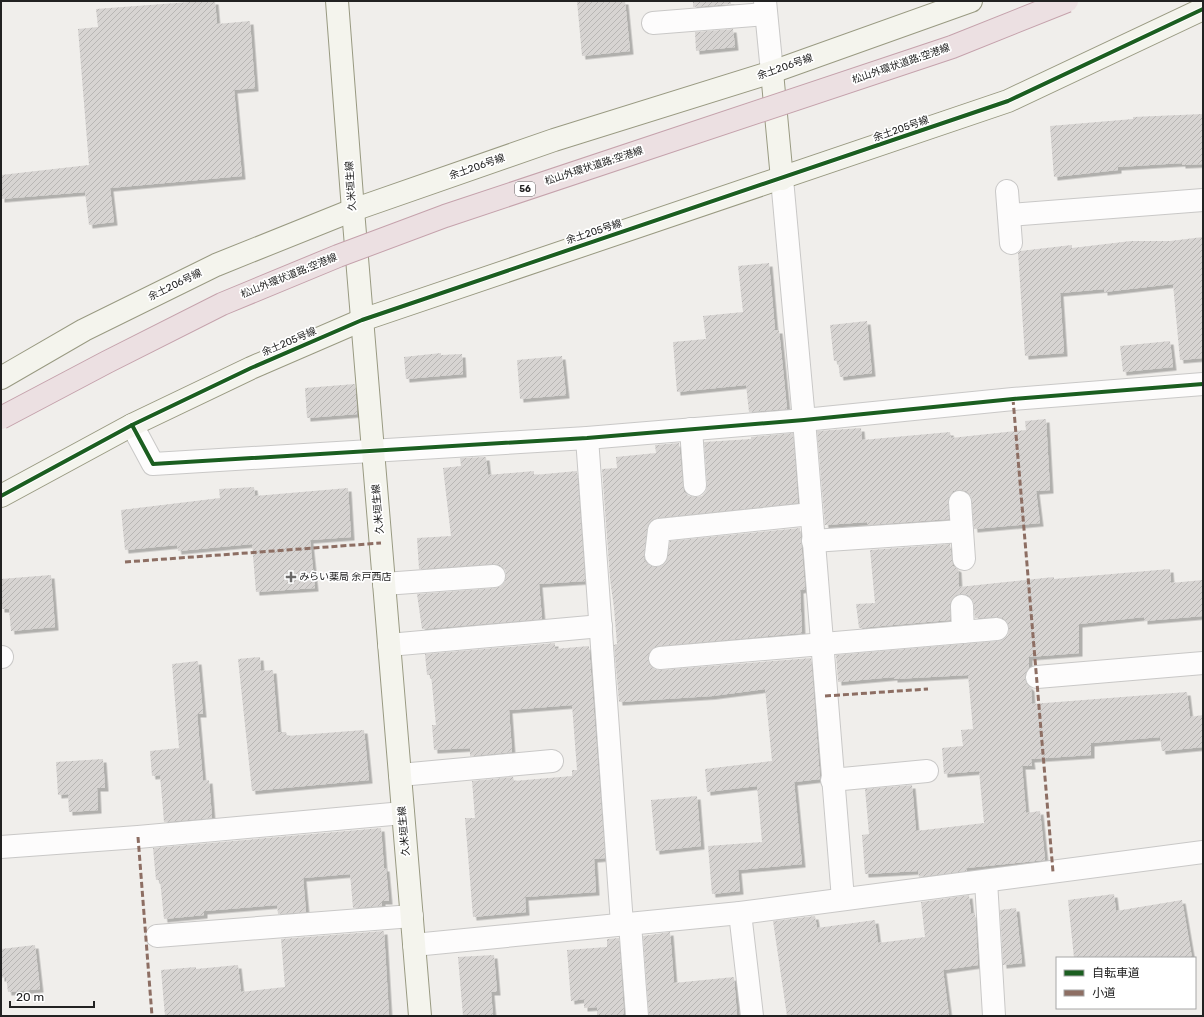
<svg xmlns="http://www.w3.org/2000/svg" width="1204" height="1017" font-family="Rubik,'Noto Sans JP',sans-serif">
<defs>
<pattern id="building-hatch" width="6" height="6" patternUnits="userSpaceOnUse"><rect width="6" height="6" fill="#d7d4d2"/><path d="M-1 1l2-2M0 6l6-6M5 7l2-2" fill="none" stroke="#b8b6b4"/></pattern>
<filter id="shadow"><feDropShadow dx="3.5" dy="3.5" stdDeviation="0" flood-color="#0004"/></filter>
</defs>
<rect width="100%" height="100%" fill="#f0eeeb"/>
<g fill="url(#building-hatch)" filter="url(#shadow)">
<polygon points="203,1 215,1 217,24 250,21 255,88 234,90 242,176 110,188 114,222 89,225 85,192 1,199 1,175 89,165 78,29 98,27 96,9"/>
<polygon points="577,1 625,1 630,51 582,56"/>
<polygon points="693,1 731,1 731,4 693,7"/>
<polygon points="733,29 735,47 696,51 695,32"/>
<polygon points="1203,114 1203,164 1182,165 1182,163 1118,167 1118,170 1054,177 1050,126 1133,119 1133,117"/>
<polygon points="1203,237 1203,358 1180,360 1173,284 1104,292 1104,289 1060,293 1064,353 1025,356 1018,253 1020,251 1072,245 1072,248 1131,241 1170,241"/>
<polygon points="769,263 775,330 779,330 787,409 749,412 746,385 677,392 673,342 706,339 703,316 743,312 738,266"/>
<polygon points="867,321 872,373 840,377 838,361 834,361 830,325"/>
<polygon points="1170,341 1173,367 1123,372 1120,346"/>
<polygon points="441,353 441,355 462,354 463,374 406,379 404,357"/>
<polygon points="562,356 566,395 520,399 517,360"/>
<polygon points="355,384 357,414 307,418 305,388"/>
<polygon points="1046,419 1050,490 1036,491 1040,523 974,529 971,495 966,491 960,490 953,491 949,497 949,519 867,525 867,522 825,525 817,431 861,428 862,440 950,432 951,438 1026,430 1025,421"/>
<polygon points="793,433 798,503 658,518 652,520 647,529 644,560 648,565 655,567 661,566 666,562 670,541 800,528 805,589 800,590 802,633 659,646 653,648 649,653 648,659 650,665 654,669 661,670 811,658 820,779 794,782 802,864 738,870 740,891 712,894 708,846 762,842 757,786 707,792 705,769 772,761 765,689 712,696 619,702 614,645 617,644 614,608 610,579 602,469 617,468 616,457 656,453 655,445 679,443 683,486 684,492 689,496 696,497 702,496 706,491 707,484 704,442 751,439 751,437"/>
<polygon points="486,457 488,475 534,471 534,475 577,471 585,581 539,584 542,619 422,629 417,594 495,588 501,586 505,581 506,575 505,569 500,565 493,564 419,569 417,538 451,536 443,468 461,466 460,458"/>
<polygon points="254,487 255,496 348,488 351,537 310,540 315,588 256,592 252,544 178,551 177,545 125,550 121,510 220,498 219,489"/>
<polygon points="950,544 952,560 953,566 958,569 959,587 1054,577 1054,579 1170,569 1171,583 1203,580 1203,616 1144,621 1144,617 1079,624 1079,653 1029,657 1029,667 1026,672 1025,678 1027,684 1031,688 1032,704 1187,692 1190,717 1203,715 1203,747 1162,751 1160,737 1091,743 1091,755 1031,759 1032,766 1022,766 1026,813 1040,811 1045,860 966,868 967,871 919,877 918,871 865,874 862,835 869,834 865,789 912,785 916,831 984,823 979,771 944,774 942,748 963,746 961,730 973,729 968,675 894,679 894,677 838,682 836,655 998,641 1004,639 1008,635 1009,628 1007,622 1003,618 996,617 975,618 973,600 968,595 962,594 956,595 951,601 950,620 859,628 856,604 875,603 870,550"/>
<polygon points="51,575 55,627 11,631 9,609 1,609 1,579"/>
<polygon points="555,643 555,649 589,646 605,858 594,859 596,892 525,897 526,912 473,917 465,818 475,818 472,781 513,777 514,781 572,776 572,770 577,770 572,705 509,710 512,752 470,756 470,748 434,750 432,725 436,725 431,675 427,675 425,654"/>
<polygon points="260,657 261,671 273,670 278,732 286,732 287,736 364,730 369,780 252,791 238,659"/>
<polygon points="198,661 203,714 197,714 203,781 209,780 212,818 164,822 160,775 152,776 150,751 179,748 172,664"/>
<polygon points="103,759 105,788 97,788 98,810 69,812 68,794 58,795 56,762"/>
<polygon points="697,796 701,846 656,851 651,800"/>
<polygon points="381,828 384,868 386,868 389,901 382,901 382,906 353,908 350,874 303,878 306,912 278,914 277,905 204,911 204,915 164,919 160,880 156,880 153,848"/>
<polygon points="1114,894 1116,911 1182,900 1192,958 1074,958 1068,900"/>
<polygon points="969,895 971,914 975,913 978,965 943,970 949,1016 787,1016 773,921 815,916 817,928 875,920 878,943 925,937 921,902"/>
<polygon points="1016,908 1022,963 1003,965 1000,910"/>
<polygon points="384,931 389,1016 165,1016 161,970 196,967 196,969 238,965 241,992 285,987 281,939"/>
<polygon points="670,932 674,983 734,977 737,1016 649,1016 643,936"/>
<polygon points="619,938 624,1016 597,1016 597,1007 584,1008 584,999 571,1001 567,950 607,947 607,939"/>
<polygon points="35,945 40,989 8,992 6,977 1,978 1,949"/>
<polygon points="494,955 497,992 491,992 493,1016 463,1016 458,957"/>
</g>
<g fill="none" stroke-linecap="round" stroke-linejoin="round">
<g stroke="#c9c8c7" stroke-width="24">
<g id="street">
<polyline points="765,1 772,72"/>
<polyline points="653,23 766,14"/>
<polyline points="782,179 804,420 843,899"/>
<polyline points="1007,191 1011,243"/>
<polyline points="1009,215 1203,200"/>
<polyline points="132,425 153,464 587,438 804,420 1013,399 1203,384"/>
<polyline points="691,429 695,485"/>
<polyline points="587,438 622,924"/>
<polyline points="960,502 964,559"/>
<polyline points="813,541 962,531"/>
<polyline points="656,555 659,530 811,514"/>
<polyline points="384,584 494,576"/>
<polyline points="962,606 963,632"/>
<polyline points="389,645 601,626"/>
<polyline points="1,657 2,657"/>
<polyline points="660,658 997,629"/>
<polyline points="1037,677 1203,663"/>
<polyline points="400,775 552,761"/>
<polyline points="832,780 927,771"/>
<polyline points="1,847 138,837 403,813"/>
<polyline points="986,881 994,1016"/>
<polyline points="740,913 752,1016"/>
<polyline points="630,924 637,1016"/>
<polyline points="157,936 412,916"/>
<polyline points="414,945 740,913 1203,852"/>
</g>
</g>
<g stroke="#999a82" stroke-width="24">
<g id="secondary">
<polyline points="337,1 353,210 420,1016"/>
<polyline points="772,72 782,179"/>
<polyline points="1,378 84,330 216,265 353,210 554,140 772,72 971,1"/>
<polyline points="1,496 132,425 251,368 362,320 1008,101 1203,9"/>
</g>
</g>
<use href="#street" stroke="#fdfcfc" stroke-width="22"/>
<use href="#secondary" stroke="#f4f4ed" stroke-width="22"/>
<g stroke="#c5a2ac" stroke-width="24" stroke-linecap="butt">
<polyline id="highway-bridge" points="1,418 107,362 222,304 338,256 445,216 952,47 1067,1"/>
</g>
<use href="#highway-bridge" stroke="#ece0e2" stroke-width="22"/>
<g stroke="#8d6e63" stroke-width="3" stroke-dasharray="6 3" stroke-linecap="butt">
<polyline points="1013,399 1053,872"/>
<polyline points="125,562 381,543"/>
<polyline points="825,696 928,689"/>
<polyline points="138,837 152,1016"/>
</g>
<g stroke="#fff" stroke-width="6">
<g id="cycleway">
<polyline points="132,425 153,464 587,438 804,420 1013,399 1203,384"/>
<polyline points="1,496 132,425 251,368 362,320 1008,101 1203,9"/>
</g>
</g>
<use href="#cycleway" stroke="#1b5e20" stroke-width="4"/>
</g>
<path fill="#6a6968" stroke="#fff" stroke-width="1.5" d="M289 571h4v4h4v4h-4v4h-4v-4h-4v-4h4z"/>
<g text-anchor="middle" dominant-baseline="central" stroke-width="3.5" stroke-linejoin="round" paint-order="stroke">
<rect fill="#fff" stroke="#646464" stroke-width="1" x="515" y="182" width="20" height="14" rx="3"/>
<g font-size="9" font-weight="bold" fill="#222">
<text x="525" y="189">56</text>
</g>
<g font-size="10" fill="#222" stroke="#fff">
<text transform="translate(901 64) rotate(-19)">松山外環状道路;空港線</text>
<text transform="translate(785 67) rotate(-19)">余土206号線</text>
<text transform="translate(901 129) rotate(-19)">余土205号線</text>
<text transform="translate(594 166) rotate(-18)">松山外環状道路;空港線</text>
<text transform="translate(477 167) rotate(-19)">余土206号線</text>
<text transform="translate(351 186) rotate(-94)">久米垣生線</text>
<text transform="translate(594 232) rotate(-18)">余土205号線</text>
<text transform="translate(289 276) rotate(-22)">松山外環状道路;空港線</text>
<text transform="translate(175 285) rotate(-26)">余土206号線</text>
<text transform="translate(289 342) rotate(-23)">余土205号線</text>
<text transform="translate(378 509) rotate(-95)">久米垣生線</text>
<text transform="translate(404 831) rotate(-95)">久米垣生線</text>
</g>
<g font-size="10" fill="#222" stroke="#fff" text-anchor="start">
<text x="299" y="577">みらい薬局 余戸西店</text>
</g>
</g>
<rect width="1204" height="1017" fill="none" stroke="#222222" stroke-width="4"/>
<rect x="1056" y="957" width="140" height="52" fill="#ffffff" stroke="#a7a7a7"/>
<rect x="1064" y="970" width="20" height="6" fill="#1b5e20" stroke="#a7a7a7"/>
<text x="1092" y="977" font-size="12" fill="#222222">自転車道</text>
<rect x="1064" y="990" width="20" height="6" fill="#8d6e63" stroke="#a7a7a7"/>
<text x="1092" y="997" font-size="12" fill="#222222">小道</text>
<path d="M10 1001v6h84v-6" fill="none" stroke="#222222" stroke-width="2"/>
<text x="16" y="1001" font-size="12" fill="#222222" stroke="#ffffff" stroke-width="3" paint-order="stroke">20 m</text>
</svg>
